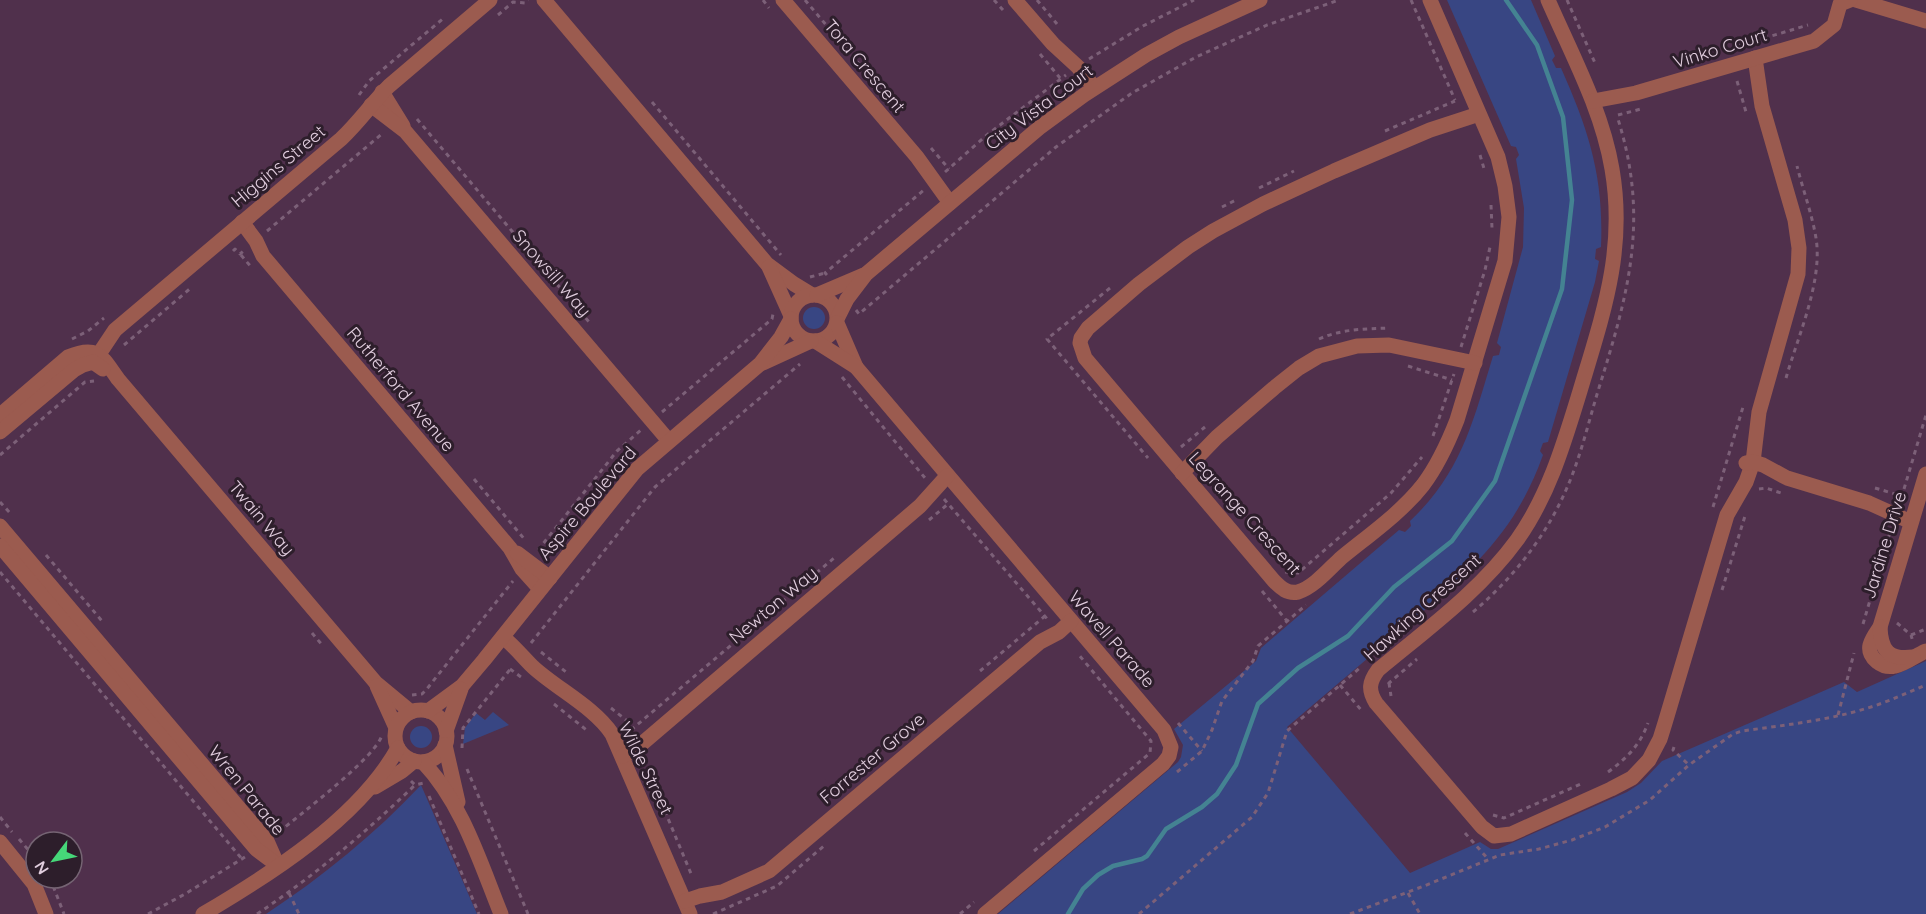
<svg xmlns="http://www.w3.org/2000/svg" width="1926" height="914" font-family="Quicksand,sans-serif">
<rect width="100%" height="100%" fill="#50304c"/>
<g fill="#384683">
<path d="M1447 0H1531L1555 56 1552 60 1556 68H1561C1589 131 1604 177 1601 247L1596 249 1595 259 1599 261 1595 282 1548 442 1543 443 1540 451 1543 455C1515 533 1473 568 1412 621L1407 619 1400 625 1401 630 1287 727 1410 873 1480 842 1491 849H1498L1627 792 1641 783 1662 761 1844 682 1857 692 1926 661V914H998L1178 762 1181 757 1183 745 1174 729 1256 661 1261 648 1399 530 1405 532 1411 526 1410 521C1462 472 1473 421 1493 356L1499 355 1501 347 1497 343 1523 247 1524 208 1516 159 1519 155 1516 147 1511 146Z"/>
<circle cx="814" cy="318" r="11"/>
<polygon points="493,712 509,725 463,744 465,728 476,713 485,720"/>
<circle cx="421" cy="737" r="11"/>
<path d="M421 785 477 914H266C322 877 375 834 421 785Z"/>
</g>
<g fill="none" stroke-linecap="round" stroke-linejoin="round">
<polyline stroke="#448392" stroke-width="4.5" points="1068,914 1083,889 1098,875 1113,866 1142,859 1147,856 1166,829 1202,807 1217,794 1236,765 1258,704 1298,668 1348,636 1394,587 1452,541 1495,481 1562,289 1572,200 1563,117 1537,45 1506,0"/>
<g stroke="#7c6078" stroke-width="3" stroke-dasharray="4.5 4.5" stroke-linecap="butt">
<polyline points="763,0 769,8"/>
<polyline points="805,0 893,104"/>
<polyline points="994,0 1003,10"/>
<polyline points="1037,0 1057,24"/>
<polyline points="1411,0 1455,100"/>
<polyline points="1567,0 1595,63"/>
<polyline points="498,15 513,2 525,3 528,0"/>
<polyline points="1738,46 1808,25"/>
<polyline points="1040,54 1060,78"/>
<polyline points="1089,59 1143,26 1194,0"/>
<polyline points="1737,81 1746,112"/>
<polyline points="359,95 369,81 445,17"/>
<polyline points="652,102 781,255"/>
<polyline points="1618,115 1641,109"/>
<polyline points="417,119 589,322"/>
<polyline points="1385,131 1455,101"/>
<polyline points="931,148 949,169"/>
<polyline points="1480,155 1485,172"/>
<polyline points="945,172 988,134 1066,75"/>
<polyline points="1259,188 1294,171"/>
<polyline points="1491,205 1492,228"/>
<polyline points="1222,207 1238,199"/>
<polyline points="267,231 383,133"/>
<polyline points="233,251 235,249 240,254 246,249"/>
<polyline points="241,255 252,268"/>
<polyline points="827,275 825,273 924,190"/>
<polyline points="810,277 825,273"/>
<polyline points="1110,288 1047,339 1148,458"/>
<polyline points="856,310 859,314 1056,147 1132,93 1196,57 1267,25 1339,0"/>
<polyline points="72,339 88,331 104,318"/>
<path d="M1319 339C1341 329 1365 329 1389 328"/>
<polyline points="124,345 192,287"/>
<polyline points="1461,347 1485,270 1490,247"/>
<polyline points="1408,366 1452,380"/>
<polyline points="842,377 925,478"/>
<path d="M1786 378C1798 336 1823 281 1816 238 1812 214 1803 190 1797 166"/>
<polyline points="662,412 772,319 773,314"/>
<polyline points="1433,436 1454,374"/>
<polyline points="1181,447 1205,427"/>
<polyline points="0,455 85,382 94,381"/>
<polyline points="474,479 526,541"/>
<polyline points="1875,488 1902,496"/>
<polyline points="1759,489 1766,488 1781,493"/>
<polyline points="1904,489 1926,415"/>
<polyline points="944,499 1049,621"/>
<polyline points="0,502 11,514"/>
<polyline points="1713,507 1743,407"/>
<polyline points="929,520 948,504"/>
<polyline points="538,550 617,451 641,430"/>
<polyline points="46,555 102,621"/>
<polyline points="0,572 242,859"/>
<polyline points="1285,572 1298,573 1391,493 1422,457"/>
<polyline points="1722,590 1745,516"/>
<polyline points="1262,591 1287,621"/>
<path d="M1473 612C1512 579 1545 538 1566 490 1580 459 1588 424 1598 391 1629 292 1650 218 1617 116"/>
<polyline points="1897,623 1911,635 1913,642"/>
<polyline points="1863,624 1891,529"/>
<polyline points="312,633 323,646"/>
<polyline points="1911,635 1926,629"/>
<polyline points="531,643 655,487 800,364"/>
<polyline points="541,652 566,672"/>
<polyline points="510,669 521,677"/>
<polyline points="980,671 1045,616"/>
<polyline points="1388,682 1389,683 1417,659"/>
<polyline points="1389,683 1391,696"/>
<polyline points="1340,685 1362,711"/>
<polyline points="412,695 422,694 426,690 513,581"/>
<polyline points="554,704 589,732"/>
<polyline points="611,708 626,720 631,729"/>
<polyline points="1838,715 1854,653"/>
<polyline points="1178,723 1202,751"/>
<polyline points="631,730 834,558"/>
<polyline points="1674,747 1673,750 1689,765"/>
<polyline points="462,748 463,728 512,667"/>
<polyline points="644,761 692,876"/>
<polyline points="467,769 528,914"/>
<polyline points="1177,772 1202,751 1212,730 1222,701 1253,661 1258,646 1306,605"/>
<path d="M1608 772C1627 758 1640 745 1648 723"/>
<polyline points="411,781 415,785 424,783"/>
<polyline points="429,796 479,914"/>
<polyline points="1493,815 1504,818 1583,783"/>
<polyline points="0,817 12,832"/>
<path d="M279 832C298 816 380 754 382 734"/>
<polyline points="1465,833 1488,859"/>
<polyline points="19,839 36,859"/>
<polyline points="1034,851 1150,753 1151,741 1079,655"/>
<polyline points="50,878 64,914"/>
<polyline points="289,893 299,914"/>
<polyline points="1408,893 1420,914"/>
<polyline points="148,914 185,894 245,857"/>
<path d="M257 914C314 876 365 833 415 785"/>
<polyline points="713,914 777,886 825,845"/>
<polyline points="960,914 974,902"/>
<polyline points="1139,914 1252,817 1268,793 1287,731 1362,666"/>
<path d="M1350 914 1424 886 1500 855 1539 849 1572 840 1605 827 1650 800 1689 765 1733 734 1742 731C1786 725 1832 720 1874 706 1892 700 1909 692 1926 685"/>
</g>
<g stroke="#9b5b4f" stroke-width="15">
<polyline points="544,0 767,264 794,284 812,295"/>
<polyline points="783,0 917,157 950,203"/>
<polyline points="1015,0 1053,44 1078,67 1094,87"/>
<path d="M1430 0 1498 157 1505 186 1509 217 1505 261 1457 420C1448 443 1438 465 1423 485 1401 513 1369 535 1341 558 1329 569 1314 587 1298 592 1287 594 1281 588 1274 581L1085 358 1080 343 1081 338 1088 328 1139 284 1188 247 1213 231 1263 204 1334 171 1430 130 1479 114"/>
<path d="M1548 0C1572 55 1602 110 1612 169 1626 250 1603 314 1580 391 1564 443 1549 495 1517 540 1480 591 1426 630 1378 670 1369 682 1368 690 1376 703L1482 827 1494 836 1511 834 1611 789 1632 778 1649 760 1660 739 1665 723 1727 515 1746 482 1753 462 1759 412 1798 274 1799 248 1795 220 1762 106 1755 58"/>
<polyline points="1856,0 1926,21"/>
<polyline points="382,92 403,126"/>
<polyline points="1593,101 1636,93 1814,41 1834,25 1840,4 1850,0"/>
<polyline points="371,105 405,131 669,441"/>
<polyline points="242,222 256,241 263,256 510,548 522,569 540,589"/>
<polyline points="769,267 791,316"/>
<circle cx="814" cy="318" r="23"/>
<polyline points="817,295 864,275"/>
<polyline points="838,317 847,299 866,274 1039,128 1084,95 1146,55 1179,37 1260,0"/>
<polyline points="837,323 856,367"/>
<polyline points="815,341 856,367 1164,730 1171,747 1169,756 1163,764 985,914"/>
<path d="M95 360 115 330 341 139C359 122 372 103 389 86L490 0"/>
<polyline points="763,363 811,341"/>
<path d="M0 415 68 357C98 344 102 357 118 379L376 683 411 712"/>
<polyline points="0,432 74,370 83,365 93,362 103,369"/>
<polyline points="1746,463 1753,462 1763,465 1787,478 1869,503 1911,522"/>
<polyline points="1182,473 1217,437 1274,388 1299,368 1319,356 1357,346 1389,345 1475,363"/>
<path d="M1926 474 1880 627C1876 633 1872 638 1870 645 1867 658 1883 669 1895 666 1906 664 1916 655 1926 651"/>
<polyline points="0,526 267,841 278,866"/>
<polyline points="0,546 256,849 276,864"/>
<polyline points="517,553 550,578"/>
<path d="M1880 627C1881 651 1889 660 1913 657"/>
<path d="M503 637C514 646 523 657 533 667 557 689 594 707 612 734L690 914"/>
<polyline points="377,686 396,728"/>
<circle cx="421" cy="736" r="26"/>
<polyline points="428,711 462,686 484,660 637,469 760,364 781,337 791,319"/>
<polyline points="446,731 461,689"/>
<polyline points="445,745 458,802"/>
<polyline points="623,756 638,747 920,506 947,476"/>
<path d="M423 762C462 803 480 862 501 914"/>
<polyline points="375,787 402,771 414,761"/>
<polyline points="0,842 34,884 46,914"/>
<polyline points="685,901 700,896 722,892 769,871 1040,642 1059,632 1071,621"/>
<path d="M203 914C271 874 359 818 398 748"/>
</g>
</g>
<g text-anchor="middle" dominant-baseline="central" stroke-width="6" stroke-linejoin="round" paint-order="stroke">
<g font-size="18" fill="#e2cedf" stroke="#2d1e2b">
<text transform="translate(1720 48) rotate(-17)">Vinko Court</text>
<text transform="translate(865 66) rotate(50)">Tora Crescent</text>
<text transform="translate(1039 107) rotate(-37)">City Vista Court</text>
<text transform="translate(278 166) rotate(-40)">Higgins Street</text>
<text transform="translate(552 273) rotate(49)">Snowsill Way</text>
<text transform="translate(401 389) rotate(50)">Rutherford Avenue</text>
<text transform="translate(587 503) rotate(-50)">Aspire Boulevard</text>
<text transform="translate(1245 513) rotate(48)">Legrange Crescent</text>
<text transform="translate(262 518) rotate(50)">Twain Way</text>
<text transform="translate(1884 545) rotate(-73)">Jardine Drive</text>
<text transform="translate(773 605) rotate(-40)">Newton Way</text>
<text transform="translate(1422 607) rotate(-42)">Hawking Crescent</text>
<text transform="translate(1112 639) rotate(49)">Wavell Parade</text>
<text transform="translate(872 758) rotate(-40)">Forrester Grove</text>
<text transform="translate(646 768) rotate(64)">Wilde Street</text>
<text transform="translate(247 790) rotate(51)">Wren Parade</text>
</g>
</g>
<g transform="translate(54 860) rotate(238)"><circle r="28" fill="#2d1e2b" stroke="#756473" stroke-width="1.5"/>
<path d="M0-4.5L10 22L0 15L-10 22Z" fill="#46d779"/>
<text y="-9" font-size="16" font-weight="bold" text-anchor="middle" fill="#e2cedf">N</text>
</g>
</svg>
